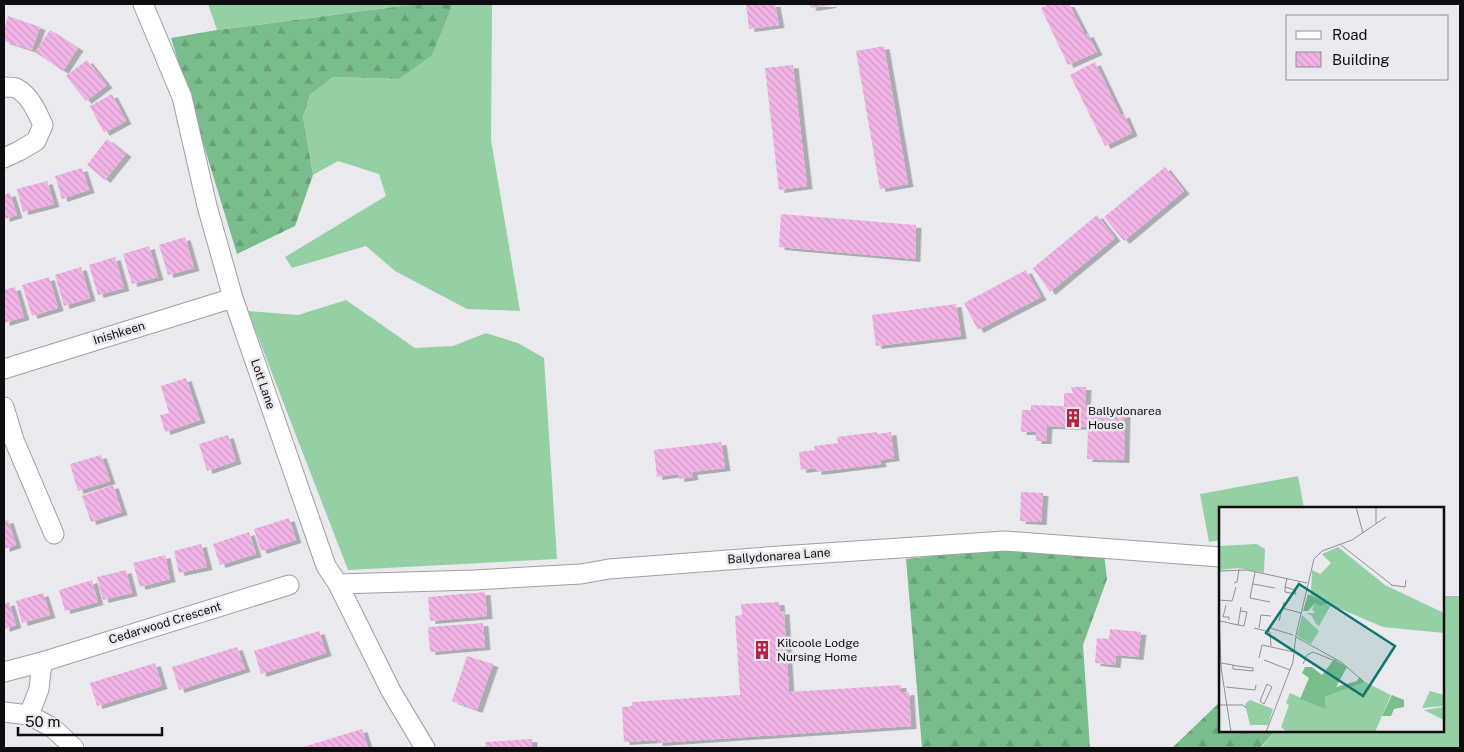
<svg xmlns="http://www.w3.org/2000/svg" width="1464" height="752" font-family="'Public Sans',sans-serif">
<defs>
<pattern id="forest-firs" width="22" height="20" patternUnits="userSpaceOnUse" patternTransform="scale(1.25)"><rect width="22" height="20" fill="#7abd8d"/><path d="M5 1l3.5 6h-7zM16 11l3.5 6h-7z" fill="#68a179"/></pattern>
<pattern id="building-back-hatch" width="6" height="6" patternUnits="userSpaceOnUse" patternTransform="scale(1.25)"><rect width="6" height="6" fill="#f2b4e7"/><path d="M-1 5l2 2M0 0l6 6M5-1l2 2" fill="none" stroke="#ce9ac5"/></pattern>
<filter id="shadow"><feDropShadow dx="5.5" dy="3" stdDeviation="0" flood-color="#0004"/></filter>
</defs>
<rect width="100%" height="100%" fill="#e9e9ee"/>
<g fill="#95d0a5">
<polygon points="208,4 417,4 217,30"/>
<polygon points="453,4 492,4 491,140 520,311 467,309 395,271 366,246 292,268 285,257 386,196 379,174 338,161 313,175 303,117 310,95 333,77 399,79 432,54"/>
<polygon points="346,300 415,348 453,346 486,333 518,343 544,358 557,559 348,570 248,311 298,315"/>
<polygon points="1298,476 1304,508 1220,508 1220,540 1209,542 1200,494"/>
<polygon points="1443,596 1460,596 1460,748 1261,748 1275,731 1443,731"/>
</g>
<g fill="url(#forest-firs)">
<polygon points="417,4 453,4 432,55 399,79 333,77 310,95 303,117 313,175 295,226 237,254 171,38 217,30"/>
<polygon points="1001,549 1104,553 1107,579 1083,645 1090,748 922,748 906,559"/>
<polygon points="1220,702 1220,731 1275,731 1260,748 1172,748"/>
</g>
<g fill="url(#building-back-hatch)" filter="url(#shadow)">
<polygon points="746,4 775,4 779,25 749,29"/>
<polygon points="810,4 831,4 831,5 811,8"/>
<polygon points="1049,4 1069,4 1085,35 1088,34 1097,52 1068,65 1041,8"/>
<polygon points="8,16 40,27 32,50 4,41 4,30"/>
<polygon points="50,30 78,48 63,71 35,52"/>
<polygon points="884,46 908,184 880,189 856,51"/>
<polygon points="87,60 107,85 86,101 66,76"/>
<polygon points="1095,62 1121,116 1124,114 1132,133 1105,146 1070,75"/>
<polygon points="793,65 807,186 779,190 765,68"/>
<polygon points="112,94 126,121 104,133 90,106"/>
<polygon points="107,139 126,154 105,180 87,165"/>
<polygon points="1165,167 1184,191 1124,241 1104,217"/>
<polygon points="82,168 89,190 62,199 55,176"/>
<polygon points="47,181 54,204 23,212 17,189"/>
<polygon points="10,193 17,215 4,219 4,195"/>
<polygon points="781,214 916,225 915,259 779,247"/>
<polygon points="1097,215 1115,238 1050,292 1033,268"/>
<polygon points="185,237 194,268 168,275 159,245"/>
<polygon points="149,246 158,277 132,284 123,254"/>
<polygon points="115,257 124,288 98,295 89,265"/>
<polygon points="81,267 90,298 64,306 55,275"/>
<polygon points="1026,270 1041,297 978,330 964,303"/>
<polygon points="49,277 58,308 32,316 22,285"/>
<polygon points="15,287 24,317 4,323 4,290"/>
<polygon points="956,304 961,336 876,346 872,315"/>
<polygon points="186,378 200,420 165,432 160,415 169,413 161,386"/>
<polygon points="1071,387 1086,387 1085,409 1125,410 1124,460 1087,459 1088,427 1047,426 1046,441 1036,441 1036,432 1021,432 1022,410 1031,410 1031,405 1064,406 1064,393 1073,393"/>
<polygon points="877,432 877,434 891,432 894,458 880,460 881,464 816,472 816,468 801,470 799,452 815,450 814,446 838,443 837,437"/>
<polygon points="228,435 236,461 207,471 199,444"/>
<polygon points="721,442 725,468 692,472 693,477 679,479 678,474 657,477 654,450"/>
<polygon points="101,455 110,481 78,491 70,464"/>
<polygon points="113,485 122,512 91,522 82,496"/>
<polygon points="1021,492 1043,493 1041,522 1020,521"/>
<polygon points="289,518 296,540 261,551 254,529"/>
<polygon points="8,520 16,545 4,549 4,521"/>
<polygon points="249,532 256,554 220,565 213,544"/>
<polygon points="201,544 207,567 179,573 174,551"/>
<polygon points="165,555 170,579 140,587 133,563"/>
<polygon points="126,570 132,593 103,600 97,577"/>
<polygon points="92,580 98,602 65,611 59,590"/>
<polygon points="485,592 487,616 430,621 428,597"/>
<polygon points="43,593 50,615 22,623 16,601"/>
<polygon points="9,602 16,625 4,629 4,604"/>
<polygon points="779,602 780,612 784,611 789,692 901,685 901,693 909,692 911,726 657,743 657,740 624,742 622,707 632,706 632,702 740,695 735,616 742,615 741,604"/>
<polygon points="483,623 485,647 430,652 428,627"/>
<polygon points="1110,629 1141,632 1138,657 1116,655 1115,665 1095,663 1097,638 1109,639"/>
<polygon points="319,631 326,653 261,674 254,651"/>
<polygon points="237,647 245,669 179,690 172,667"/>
<polygon points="467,656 493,664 477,710 452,701"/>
<polygon points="155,663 162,686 97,706 90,683"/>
<polygon points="362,729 368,748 300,748 313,744"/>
<polygon points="532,739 532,748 486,748 485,742"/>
</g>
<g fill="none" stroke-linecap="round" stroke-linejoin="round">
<g stroke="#9e9fa4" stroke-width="21">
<g id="minor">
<polyline points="143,4 182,97 207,206 233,298 326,566 338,584 391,691 425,748"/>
<path d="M4 87C7 87 13 87 16 88 30 95 37 112 43 125L36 141 19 151 4 158"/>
<polyline points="4,369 233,298"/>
<polyline points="4,407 14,440 54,534"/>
<polyline points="338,584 474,580 581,574 609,569 780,556 1005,541 1220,557"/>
<polyline points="4,672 42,662 289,585"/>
<polyline points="4,712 29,715 53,728 74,748"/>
<polyline points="29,715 39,689 42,662"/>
</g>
</g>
<use href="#minor" stroke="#fff" stroke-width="19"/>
</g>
<defs>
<g id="building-bare" transform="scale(1.5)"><path d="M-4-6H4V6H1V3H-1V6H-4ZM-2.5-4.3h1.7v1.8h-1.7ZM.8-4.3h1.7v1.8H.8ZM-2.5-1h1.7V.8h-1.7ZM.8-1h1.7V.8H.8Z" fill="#b52343" stroke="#e9e9ee" stroke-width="2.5" paint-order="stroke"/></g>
</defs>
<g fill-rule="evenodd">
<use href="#building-bare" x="1073" y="418"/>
<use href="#building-bare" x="762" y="650"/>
</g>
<g text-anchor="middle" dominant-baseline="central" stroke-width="5" stroke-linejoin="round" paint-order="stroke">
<g font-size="12" fill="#0e0e10" stroke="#e9e9ee">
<text transform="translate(119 333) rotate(-17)">Inishkeen</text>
<text transform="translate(263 384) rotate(71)">Lott Lane</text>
<text transform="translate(779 556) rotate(-4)">Ballydonarea Lane</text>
<text transform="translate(165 623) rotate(-17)">Cedarwood Crescent</text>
</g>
<g font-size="12" fill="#0e0e10" stroke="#e9e9ee" text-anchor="start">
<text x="1088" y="411">Ballydonarea<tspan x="1088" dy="14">House</tspan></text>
<text x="777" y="643">Kilcoole Lodge<tspan x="777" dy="14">Nursing Home</tspan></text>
</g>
</g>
<g transform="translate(1219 507)">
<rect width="225" height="225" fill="#e9e9ee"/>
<path d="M38 37 46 42 45 66 19 61 0 63V39ZM119 40 166 78 225 106V126L164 120 112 98 100 119 97 117 93 109 87 106H96L93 102 96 96H109L92 88 93 63 101 67 112 56 103 47ZM83 108 100 124 92 137 78 129ZM146 175 172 188 156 225H68L62 220 70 198 67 196 71 186 107 202 106 190ZM211 184 225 188V199L203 201ZM31 193 54 202 49 218H31L26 197ZM225 200V213L205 203 224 200Z" fill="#95d0a5"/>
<path d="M89 87 109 96 102 99 96 96 89 104H84ZM115 152 128 160 117 180 138 174 140 170 146 175 106 190 107 202 81 192 90 171 83 166 86 160H93L103 168ZM173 188 185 193V200L175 202 172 209H163Z" fill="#7abd8d"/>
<path fill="none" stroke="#919195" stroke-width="1" d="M137 0 144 26M157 0V16M122 38 173 78M0 64 28 63 88 76M36 65 31 91 51 95M15 76 18 75 20 62M34 77 56 81M172 78 186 80 187 73M66 80 76 83 77 87 66 85V81L68 71M0 93 13 94 17 80M7 98 4 110H10V113M22 100 19 118 25 119 28 105 22 104M63 101 82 106M0 107 2 160 12 225M1 114 19 118M60 114 65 95M35 121 51 125 52 139M40 121 42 108 52 109M51 121 74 128M77 130 122 155 144 174M40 151 43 138 75 145M86 152 102 162M45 153 71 163M2 156 14 158 18 159 34 161V164L14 162V158M84 157 88 148 94 145 114 153M48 177 53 180 45 197 41 194ZM7 180 36 183 37 178M0 198H24L27 201M47 225 74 155 77 128 95 52 103 44 133 33 167 10"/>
<path fill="#0f766e" fill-opacity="0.15" stroke="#0f766e" stroke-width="2.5" d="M80 77 176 139 144 189 47 126Z"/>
<rect width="225" height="225" fill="none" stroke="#0e0e10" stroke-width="2.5"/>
</g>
<rect width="1464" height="752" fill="none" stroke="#0e0e10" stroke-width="10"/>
<rect x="1286" y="15" width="162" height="65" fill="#e9e9ee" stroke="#919195"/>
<rect x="1296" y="31" width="25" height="8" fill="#ffffff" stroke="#919195"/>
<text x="1332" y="40" font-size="15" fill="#0e0e10">Road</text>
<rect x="1296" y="52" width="25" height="15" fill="url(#building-back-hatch)" stroke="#919195"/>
<text x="1332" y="65" font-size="15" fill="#0e0e10">Building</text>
<path d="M18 727v8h144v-8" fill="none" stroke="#0e0e10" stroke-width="2.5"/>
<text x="25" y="727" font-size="15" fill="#0e0e10" stroke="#e9e9ee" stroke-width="4" paint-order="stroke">50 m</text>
</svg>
